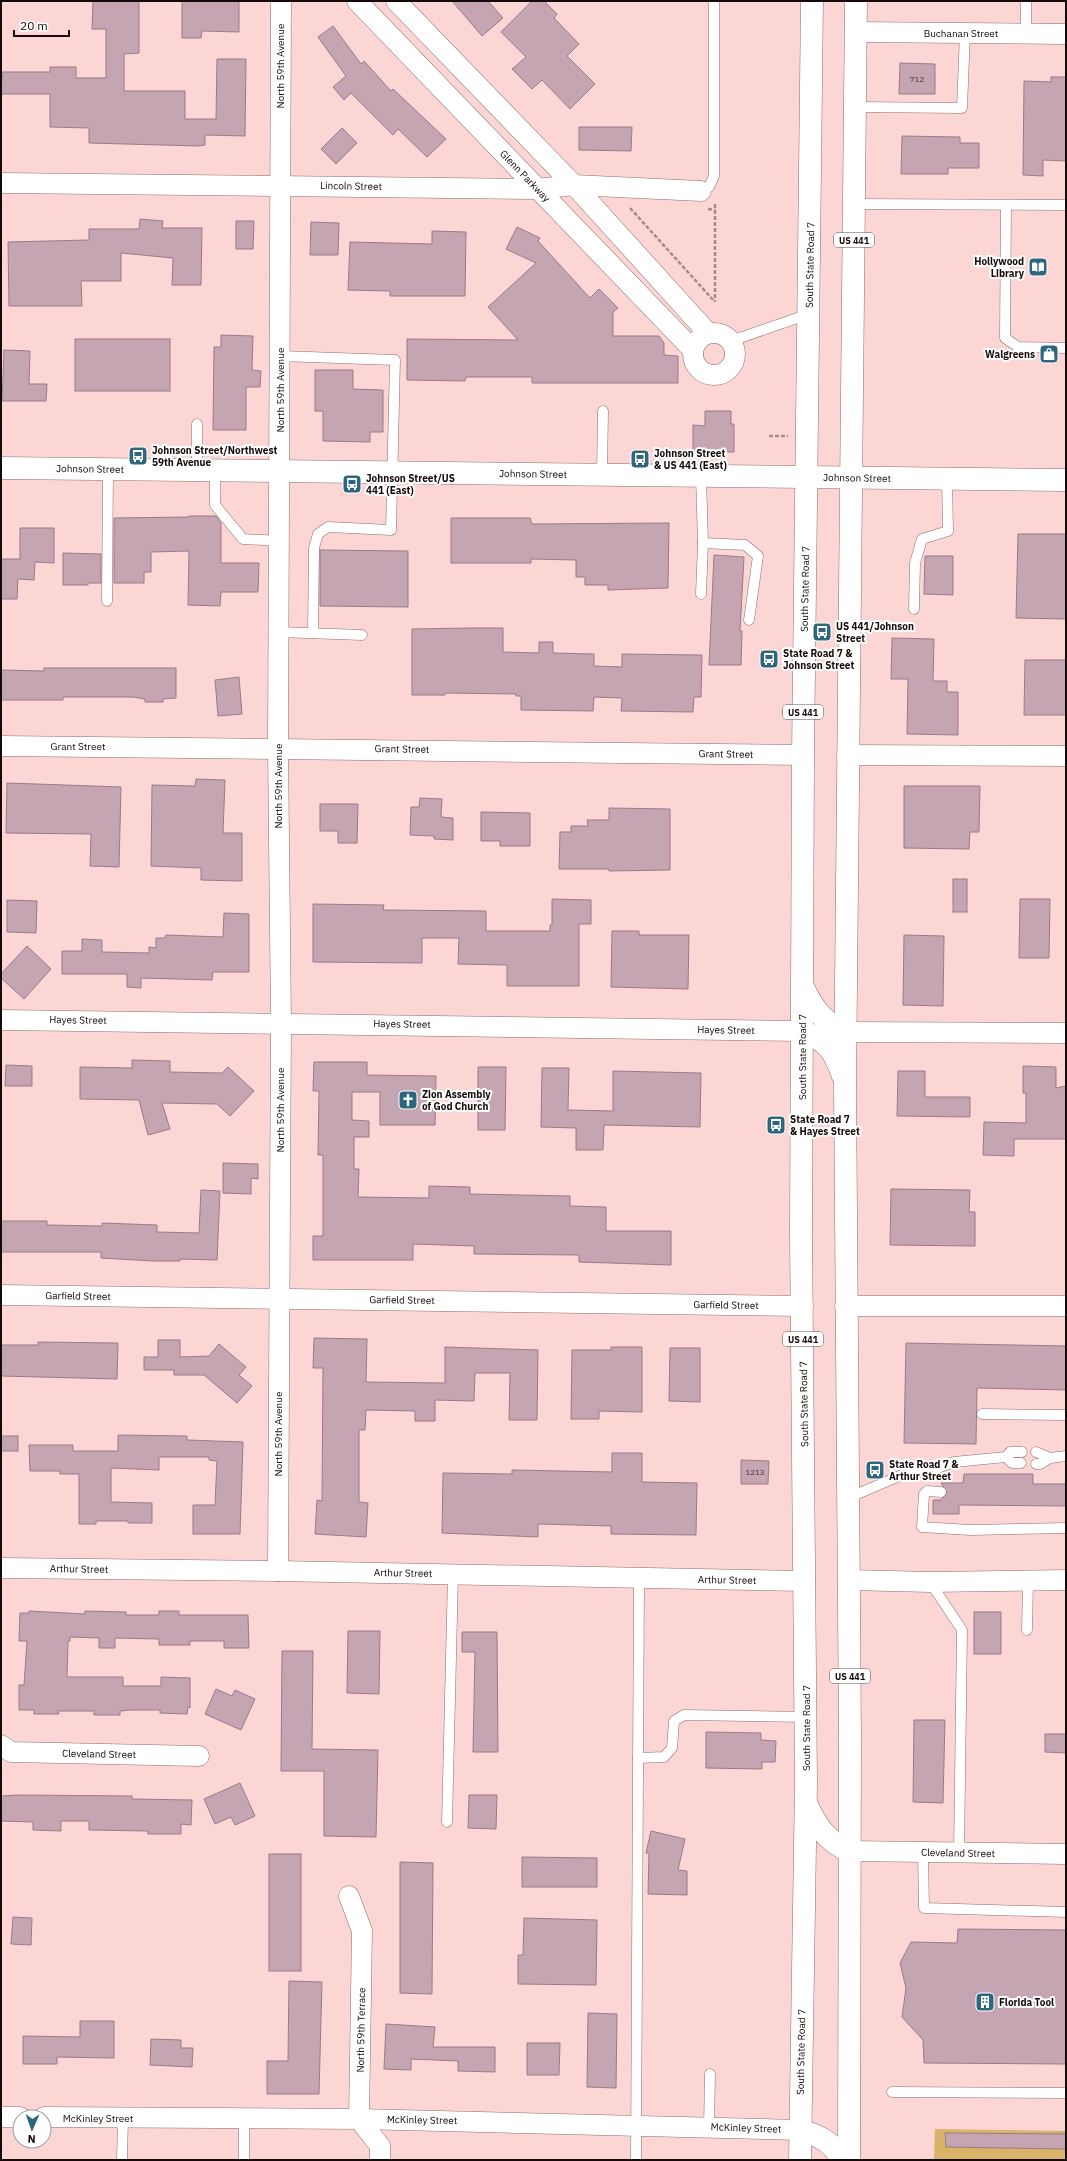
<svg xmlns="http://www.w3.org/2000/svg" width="1067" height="2161" font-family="'IBM Plex Sans',sans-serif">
<rect width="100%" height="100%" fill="#fcd6d4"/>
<polygon fill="#d9b367" points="935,2129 1066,2131 1066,2160 934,2160"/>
<g fill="#c6a5b3" stroke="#9a7b88">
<polygon points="93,1 139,1 139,53 124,54 124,91 185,91 185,119 216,119 217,59 246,59 245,136 205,135 205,145 198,146 89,143 89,128 50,127 50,94 1,94 2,72 50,72 50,67 76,67 76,78 106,78 106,29 92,29"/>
<polygon points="182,1 239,1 239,32 202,31 201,38 182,38"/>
<polygon points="452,1 488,1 503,18 482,36"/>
<polygon points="532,1 544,1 557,14 554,18 579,44 567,56 595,84 570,109 542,80 532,89 512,69 526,57 501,32"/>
<polygon points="333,26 361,64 364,61 391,91 393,89 446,139 427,157 398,129 393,135 351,93 344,100 333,87 346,76 318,37"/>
<polygon points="900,63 935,64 935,94 899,94"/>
<polygon points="1051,77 1066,77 1066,161 1043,160 1043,176 1023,175 1024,81 1051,82"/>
<polygon points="579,127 632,127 631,151 579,150"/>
<polygon points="342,128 357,143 336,164 321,149"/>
<polygon points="902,136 960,137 960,143 979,143 979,168 948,168 948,174 901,174"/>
<polygon points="140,219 163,221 162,228 202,228 201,285 172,285 173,258 121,253 121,281 81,281 82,306 9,306 8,242 89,240 89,229 139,229"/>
<polygon points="236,221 254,221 253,249 236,249"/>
<polygon points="311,222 339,223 338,255 310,255"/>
<polygon points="517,227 540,238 538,241 590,298 599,289 618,308 613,312 613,336 659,336 664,343 664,355 678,356 678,383 532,383 532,377 466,377 465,381 407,380 407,339 518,340 488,307 536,263 506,249"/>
<polygon points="432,231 466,232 465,296 390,296 390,291 348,290 350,242 432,244"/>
<polygon points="221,335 253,336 252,370 261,371 260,387 246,387 246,430 213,430 214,347 221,347"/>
<rect x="75" y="339" width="95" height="52"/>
<polygon points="4,350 30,351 29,384 47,384 46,401 2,401"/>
<polygon points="315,370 353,370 353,389 383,390 383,432 370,432 370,442 323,441 323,411 315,411"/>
<polygon points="705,411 731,411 731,424 734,424 734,452 693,451 693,425 705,426"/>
<polygon points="189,516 216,516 221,523 221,563 259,563 258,592 221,592 220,606 188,605 189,551 151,552 151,572 144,572 144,583 114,583 114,518 189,517"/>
<polygon points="451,518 530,518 532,524 669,523 668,588 608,590 608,585 585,585 585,577 576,577 576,560 531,559 531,563 451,563"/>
<polygon points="20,528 54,528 54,563 35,562 34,580 18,579 17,599 1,599 1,559 20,559"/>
<polygon points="1018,534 1066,534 1066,619 1016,618"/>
<polygon points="320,550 408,551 408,607 320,606"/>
<polygon points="63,553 101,554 101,583 88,583 88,585 63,585"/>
<polygon points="714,555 744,557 740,631 742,631 741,665 709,665"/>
<polygon points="925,556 953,556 953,595 924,594"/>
<polygon points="470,628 503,628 503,652 539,653 539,642 553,642 553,653 594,654 594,666 622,667 622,654 702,655 701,697 694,697 693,712 621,711 622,698 594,697 593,711 521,710 521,696 516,696 516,694 445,693 445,695 412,695 412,629"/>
<polygon points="892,638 934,639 933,681 947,681 947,692 958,692 958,735 907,734 908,679 891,679"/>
<polygon points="1025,660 1066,660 1066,715 1024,715"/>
<polygon points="44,668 176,668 176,698 163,699 163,702 145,702 145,699 133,697 63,697 63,700 1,700 1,670 44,671"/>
<polygon points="239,677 242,714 218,716 215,680"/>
<polygon points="196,779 225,780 223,833 242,833 242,881 201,880 201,868 151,866 152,785 195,786"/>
<polygon points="7,783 121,787 119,867 90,866 91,834 6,833"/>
<polygon points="904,786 980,786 979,832 970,832 969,849 904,848"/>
<polygon points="420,798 442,799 441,817 453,818 453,840 434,839 434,836 410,835 411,807 419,807"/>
<polygon points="320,804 358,804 357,843 338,843 338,831 320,831"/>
<polygon points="609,808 670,809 670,870 609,871 609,869 559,869 560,832 571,832 571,826 588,826 587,820 609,820"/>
<polygon points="481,812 530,813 530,846 500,846 500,841 481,841"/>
<rect x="953" y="879" width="14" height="33"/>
<polygon points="552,899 591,900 591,924 579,924 579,986 507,986 507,965 458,964 459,938 422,938 422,963 313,962 313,904 384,905 383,910 486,911 486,931 550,931 550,925 552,925"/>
<polygon points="1020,899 1050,899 1049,958 1019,958"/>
<polygon points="7,900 37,901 36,933 7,932"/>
<polygon points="224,913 249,914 249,972 213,972 212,980 141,978 141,988 127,987 127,974 62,974 62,951 82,951 82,939 102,940 102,952 149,953 149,947 156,948 156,938 165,938 166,935 223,937"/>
<polygon points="612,931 639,931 639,935 689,935 688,989 611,987"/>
<polygon points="904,935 944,936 943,1006 903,1005"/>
<polygon points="27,946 51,969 24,999 1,978 1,974"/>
<polygon points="132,1060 170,1061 170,1072 222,1073 228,1067 254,1091 230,1116 217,1104 162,1103 170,1129 148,1135 139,1100 80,1099 80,1067 132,1068"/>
<polygon points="314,1062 367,1062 367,1075 436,1076 435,1125 380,1125 380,1092 352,1092 352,1120 369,1121 369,1137 354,1137 354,1169 359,1169 358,1197 429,1198 429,1186 470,1187 470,1194 570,1196 570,1206 606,1207 606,1231 671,1231 671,1265 579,1262 579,1255 474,1254 474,1246 413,1244 413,1260 313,1260 313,1236 323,1236 323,1155 318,1155 319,1091 313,1091"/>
<polygon points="6,1065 32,1066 32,1086 5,1086"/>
<polygon points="1023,1066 1056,1067 1056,1088 1066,1086 1066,1139 1014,1139 1014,1156 983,1155 984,1122 1026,1123 1026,1093 1023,1093"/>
<polygon points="478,1067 506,1067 505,1130 478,1130"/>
<polygon points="542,1068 569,1068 568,1110 613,1111 613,1071 701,1073 700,1127 604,1125 603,1150 576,1150 576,1128 541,1127"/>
<polygon points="898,1071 925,1071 925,1097 970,1097 970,1117 897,1116"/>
<polygon points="223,1163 258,1164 258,1179 251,1178 251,1194 223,1193"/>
<polygon points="891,1189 970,1190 969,1212 975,1212 975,1246 890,1245"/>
<polygon points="201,1190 220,1191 217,1260 180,1259 180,1261 154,1261 101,1258 101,1252 1,1252 1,1221 47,1221 47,1225 102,1226 102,1223 157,1225 157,1232 199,1233"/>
<polygon points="314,1338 367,1339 366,1382 445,1383 445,1347 538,1350 537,1420 509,1420 510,1373 475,1373 474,1401 435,1400 435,1421 415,1421 415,1411 366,1410 365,1430 359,1430 359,1502 368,1503 366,1537 315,1534 317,1500 322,1501 323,1368 313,1368"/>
<polygon points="158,1340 180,1340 180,1357 209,1356 219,1344 246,1367 239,1375 252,1386 237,1403 204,1375 174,1375 174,1370 144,1370 144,1357 158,1357"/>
<polygon points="38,1342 118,1343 117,1379 1,1376 1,1345 38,1345"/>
<polygon points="906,1343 1066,1346 1066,1390 977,1388 976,1444 904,1443"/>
<polygon points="611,1347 642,1347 642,1412 599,1411 599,1419 571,1419 572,1350 611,1350"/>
<polygon points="670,1348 700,1348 700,1402 669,1401"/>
<polygon points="118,1435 187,1436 187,1440 243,1442 240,1534 193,1534 193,1505 215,1505 217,1461 209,1460 209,1457 159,1457 159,1470 111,1468 111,1502 152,1503 152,1523 128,1523 128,1521 96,1521 96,1524 79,1524 79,1474 60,1474 60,1471 30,1471 29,1445 73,1445 73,1451 118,1451"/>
<rect x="1" y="1436" width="17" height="15"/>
<polygon points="612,1453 642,1453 642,1482 697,1483 696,1535 611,1534 611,1526 538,1524 538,1537 442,1533 443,1473 512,1474 512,1470 612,1472"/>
<polygon points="741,1460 769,1461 768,1484 741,1484"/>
<polygon points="964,1474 1033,1474 1033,1484 1066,1484 1066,1506 959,1505 959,1514 933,1514 933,1500 941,1500 947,1493 941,1483 963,1483"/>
<polygon points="29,1611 85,1614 85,1611 126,1612 126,1615 159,1615 159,1611 179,1611 179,1615 248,1615 249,1648 224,1648 224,1641 190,1641 190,1645 159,1645 159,1639 115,1638 115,1648 99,1648 99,1638 70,1637 70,1641 68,1641 67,1677 123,1677 123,1686 161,1686 161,1677 190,1678 190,1708 188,1707 187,1714 160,1713 160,1710 131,1710 120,1711 120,1715 94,1715 94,1711 58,1711 59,1714 34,1714 34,1710 19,1710 19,1685 24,1685 27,1641 19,1641 20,1613 29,1613"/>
<rect x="974" y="1612" width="27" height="42"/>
<polygon points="348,1631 380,1631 379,1694 347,1693"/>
<polygon points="462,1632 497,1632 498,1752 473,1752 475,1652 462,1652"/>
<polygon points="282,1651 313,1651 312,1749 378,1750 376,1837 324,1836 324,1771 281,1771"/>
<polygon points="216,1689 232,1696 235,1690 255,1699 241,1730 205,1714"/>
<polygon points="914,1720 945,1720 943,1803 913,1802"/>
<polygon points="706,1732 761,1733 761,1740 776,1741 775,1762 762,1762 762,1769 706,1768"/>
<polygon points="1045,1734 1066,1734 1066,1753 1045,1752"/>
<polygon points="240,1783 255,1816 235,1825 231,1817 215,1824 204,1799"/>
<polygon points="18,1795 132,1796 132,1799 192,1800 191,1825 181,1824 181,1834 148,1834 148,1831 89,1830 89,1821 61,1821 61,1831 33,1830 33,1822 1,1821 1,1796"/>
<polygon points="469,1795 497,1795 496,1829 468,1828"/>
<polygon points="651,1831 685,1839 678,1870 687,1871 687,1895 648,1894 649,1853 646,1853"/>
<rect x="269" y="1854" width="32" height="117"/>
<polygon points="522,1857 597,1858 597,1887 522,1887"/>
<polygon points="400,1862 433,1863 432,1994 400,1993"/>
<polygon points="13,1917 32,1918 31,1945 11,1944"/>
<polygon points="524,1918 597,1920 596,1985 518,1984 518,1955 523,1955"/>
<polygon points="958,1929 1066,1930 1066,2064 924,2063 923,2040 902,2017 906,1988 900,1963 911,1942 957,1943"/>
<polygon points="289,1981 322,1982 319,2094 267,2094 267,2061 288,2061"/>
<polygon points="588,2013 617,2014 616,2088 587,2087"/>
<polygon points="80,2021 114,2021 114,2058 57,2057 57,2064 23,2064 23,2036 80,2037"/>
<polygon points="386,2024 435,2027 433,2047 495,2047 495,2072 458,2071 458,2061 411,2059 411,2070 384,2069"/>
<polygon points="151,2039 181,2040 181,2048 193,2048 192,2067 150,2065"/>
<polygon points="527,2043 560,2043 559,2075 527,2075"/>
<polygon points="945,2133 1066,2134 1066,2149 946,2147"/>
</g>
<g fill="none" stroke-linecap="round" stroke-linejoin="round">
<g stroke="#8e6d6b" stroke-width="11">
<g id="service">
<polyline points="1026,34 1026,1"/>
<polyline points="856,107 962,108 965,33"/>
<polyline points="701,191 709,187 714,176 714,1"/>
<polyline points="854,204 1066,205"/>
<polyline points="1006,205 1005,338 1018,347 1066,348"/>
<polyline points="731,341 809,314"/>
<polyline points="280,356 395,360 391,530 328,527 318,534 314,548 313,633"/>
<polyline points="197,470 197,424"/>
<polyline points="215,471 215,505 243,539 279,541"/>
<polyline points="602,475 603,411"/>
<polyline points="701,476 703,543 745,545 758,556 749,620"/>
<polyline points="701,594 703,543"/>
<polyline points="107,601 108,469"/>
<polyline points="914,609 915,563 922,539 948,531 947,479"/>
<polyline points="278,632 362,635"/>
<polyline points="982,1414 1066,1415"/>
<polyline points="1036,1452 1050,1458"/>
<polyline points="1006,1457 1010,1452 1022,1452"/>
<polyline points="1036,1464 1040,1464 1050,1458 1066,1456"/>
<polyline points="941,1492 927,1491 924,1494 922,1527 970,1530 1066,1528"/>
<polyline points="848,1498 904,1474 929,1471 954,1462 1006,1457 1012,1463 1021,1463"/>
<polyline points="930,1582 962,1630 959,1853"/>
<polyline points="1027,1630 1028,1582"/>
<polyline points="638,1758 664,1757 672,1748 674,1721 684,1715 806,1717"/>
<polyline points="447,1822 453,1575"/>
<polyline points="923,1853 924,1908 1066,1912"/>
<polyline points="892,2092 1066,2093"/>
<polyline points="709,2127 710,2074"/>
<polyline points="122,2160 123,2118"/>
<polyline points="244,2160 244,2118"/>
<polyline points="636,2160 639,1578"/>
</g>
</g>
<g stroke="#8e6d6b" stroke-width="21">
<g id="minor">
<polyline points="357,1 693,350"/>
<polyline points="396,1 574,185 708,333"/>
<polyline points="856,32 1066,34"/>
<polyline points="1,183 537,189 574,185 701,191"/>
<circle cx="714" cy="354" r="21"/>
<polyline points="1,746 803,755"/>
<polyline points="847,755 1066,756"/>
<polyline points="1,1020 802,1031"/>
<polyline points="846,1032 1066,1033"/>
<polyline points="1,1295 803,1306"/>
<polyline points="845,1306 1066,1306"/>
<polyline points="1,1568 278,1571 805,1581"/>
<polyline points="278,1571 281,1022 278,748 281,1"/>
<polyline points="849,1580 930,1582 1066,1580"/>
<polyline points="1,1745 11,1752 199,1756"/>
<polyline points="849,1851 1066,1854"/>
<polyline points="349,1896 362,1931 359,2119 380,2146 380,2160"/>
<polyline points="1,2117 20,2117"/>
<polyline points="44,2117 359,2119 800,2130"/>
</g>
</g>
<g stroke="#8e6d6b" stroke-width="23">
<polyline id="tertiary" points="1,468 1066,480"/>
</g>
<g stroke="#8e6d6b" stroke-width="23">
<g id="primary">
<path d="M803 987C813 1008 823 1023 846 1032"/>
<path d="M802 1031C828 1041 834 1051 843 1076"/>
<path d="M807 1805C817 1827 827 1841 849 1851"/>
<path d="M800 2130C817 2135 834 2142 841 2160"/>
<polyline points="800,2160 806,1782 801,1235 803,755 812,1"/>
<polyline points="849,2160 850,1737 845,1083 856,1"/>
</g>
</g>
<g stroke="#a78b8a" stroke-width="2.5" stroke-dasharray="4 2" stroke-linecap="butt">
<polyline points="715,204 715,301"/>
<polyline points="630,208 715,302"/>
<polyline points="708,209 715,210"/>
<polyline points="769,436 788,436"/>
</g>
<use href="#service" stroke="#fff" stroke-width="10"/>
<use href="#minor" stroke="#fff" stroke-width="20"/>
<use href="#tertiary" stroke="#fff" stroke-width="22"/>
<use href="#primary" stroke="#fff" stroke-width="22"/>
</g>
<defs>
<g id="library-square" transform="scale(1)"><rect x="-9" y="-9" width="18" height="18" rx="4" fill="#2d667f" stroke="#fff"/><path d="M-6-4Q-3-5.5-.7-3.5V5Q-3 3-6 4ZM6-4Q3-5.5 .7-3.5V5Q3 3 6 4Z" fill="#fff"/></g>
<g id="shop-square" transform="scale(1)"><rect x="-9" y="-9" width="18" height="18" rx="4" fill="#2d667f" stroke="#fff"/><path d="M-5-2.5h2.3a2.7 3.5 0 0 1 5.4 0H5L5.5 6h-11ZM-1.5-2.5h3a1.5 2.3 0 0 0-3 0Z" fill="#fff"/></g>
<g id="bus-square" transform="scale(1)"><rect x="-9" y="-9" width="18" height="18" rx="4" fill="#2d667f" stroke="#fff"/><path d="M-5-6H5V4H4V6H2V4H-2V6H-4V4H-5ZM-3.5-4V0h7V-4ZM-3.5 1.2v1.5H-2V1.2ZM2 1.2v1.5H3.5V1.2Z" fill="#fff"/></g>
<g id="church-square" transform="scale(1)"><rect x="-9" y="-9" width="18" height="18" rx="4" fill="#2d667f" stroke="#fff"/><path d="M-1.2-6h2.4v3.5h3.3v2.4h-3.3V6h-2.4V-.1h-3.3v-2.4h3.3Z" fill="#fff"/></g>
<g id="building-square" transform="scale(1)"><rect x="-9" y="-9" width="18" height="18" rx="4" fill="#2d667f" stroke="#fff"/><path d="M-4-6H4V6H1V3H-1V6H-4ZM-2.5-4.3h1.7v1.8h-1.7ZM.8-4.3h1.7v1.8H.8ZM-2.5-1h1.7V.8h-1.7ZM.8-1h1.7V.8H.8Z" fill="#fff"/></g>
</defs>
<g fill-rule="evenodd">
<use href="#library-square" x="1038" y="267"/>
<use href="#shop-square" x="1049" y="354"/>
<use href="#bus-square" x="138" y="456"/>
<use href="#bus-square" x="640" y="459"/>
<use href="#bus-square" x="352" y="484"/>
<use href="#bus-square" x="822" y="632"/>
<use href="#bus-square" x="769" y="659"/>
<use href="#church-square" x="408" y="1100"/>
<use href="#bus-square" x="776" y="1125"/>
<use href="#bus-square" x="875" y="1470"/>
<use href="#building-square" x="985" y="2002"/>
</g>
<g text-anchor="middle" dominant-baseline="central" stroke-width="4" stroke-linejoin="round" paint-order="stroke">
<g font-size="8" fill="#413034">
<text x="917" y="79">712</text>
<text x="755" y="1472">1213</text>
</g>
<g fill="#fff" stroke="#5b5353" stroke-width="1">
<rect x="834" y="233" width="40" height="14" rx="3"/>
<rect x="783" y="705" width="40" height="14" rx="3"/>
<rect x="783" y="1332" width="40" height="14" rx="3"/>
<rect x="830" y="1669" width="40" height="14" rx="3"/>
</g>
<g font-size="9" font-weight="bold" fill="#150909">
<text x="854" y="240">US 441</text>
<text x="803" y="712">US 441</text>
<text x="803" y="1339">US 441</text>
<text x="850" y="1676">US 441</text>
</g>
<g font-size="10" fill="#150909" stroke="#fff">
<text x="961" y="33">Buchanan Street</text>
<text transform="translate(280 66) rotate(-90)">North 59th Avenue</text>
<text transform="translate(525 176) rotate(46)">Glenn Parkway</text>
<text transform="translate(351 186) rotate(1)">Lincoln Street</text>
<text transform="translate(810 265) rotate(-89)">South State Road 7</text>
<text transform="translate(280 390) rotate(-90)">North 59th Avenue</text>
<text transform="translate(90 469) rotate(1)">Johnson Street</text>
<text transform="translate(533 474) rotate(1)">Johnson Street</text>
<text transform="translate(857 478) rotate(1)">Johnson Street</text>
<text transform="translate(805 589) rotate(-89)">South State Road 7</text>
<text x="78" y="746">Grant Street</text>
<text transform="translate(402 749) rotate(1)">Grant Street</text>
<text transform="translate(726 754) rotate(1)">Grant Street</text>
<text transform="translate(278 786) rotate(-90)">North 59th Avenue</text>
<text transform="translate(78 1020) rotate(1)">Hayes Street</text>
<text transform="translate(402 1024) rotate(1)">Hayes Street</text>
<text transform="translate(726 1030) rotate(1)">Hayes Street</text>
<text transform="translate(802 1057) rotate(-90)">South State Road 7</text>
<text transform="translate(280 1110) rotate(-90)">North 59th Avenue</text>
<text transform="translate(78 1296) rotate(1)">Garfield Street</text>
<text transform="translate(402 1300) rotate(1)">Garfield Street</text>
<text transform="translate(726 1305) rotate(1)">Garfield Street</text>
<text transform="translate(804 1404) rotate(-91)">South State Road 7</text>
<text transform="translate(278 1434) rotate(-90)">North 59th Avenue</text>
<text transform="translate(79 1569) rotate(1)">Arthur Street</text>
<text transform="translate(403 1573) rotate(1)">Arthur Street</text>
<text transform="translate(727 1580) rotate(1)">Arthur Street</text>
<text transform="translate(806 1728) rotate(-90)">South State Road 7</text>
<text transform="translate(99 1754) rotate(1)">Cleveland Street</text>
<text transform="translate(958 1853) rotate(1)">Cleveland Street</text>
<text transform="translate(361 2030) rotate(-89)">North 59th Terrace</text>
<text transform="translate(801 2052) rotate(-89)">South State Road 7</text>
<text x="98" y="2118">McKinley Street</text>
<text transform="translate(422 2120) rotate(1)">McKinley Street</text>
<text transform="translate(746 2128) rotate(2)">McKinley Street</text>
</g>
<g font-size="10" font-weight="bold" fill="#150909" stroke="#fff" text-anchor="start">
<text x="1024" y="261" text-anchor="end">Hollywood<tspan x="1024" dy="12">Library</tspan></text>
<text x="1035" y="354" text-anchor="end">Walgreens</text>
<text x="152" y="450">Johnson Street/Northwest<tspan x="152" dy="12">59th Avenue</tspan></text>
<text x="654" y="453">Johnson Street<tspan x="654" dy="12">&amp; US 441 (East)</tspan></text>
<text x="366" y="478">Johnson Street/US<tspan x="366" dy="12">441 (East)</tspan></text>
<text x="836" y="626">US 441/Johnson<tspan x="836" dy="12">Street</tspan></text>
<text x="783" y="653">State Road 7 &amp;<tspan x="783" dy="12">Johnson Street</tspan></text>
<text x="422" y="1094">Zion Assembly<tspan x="422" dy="12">of God Church</tspan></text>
<text x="790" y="1119">State Road 7<tspan x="790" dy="12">&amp; Hayes Street</tspan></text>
<text x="889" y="1464">State Road 7 &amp;<tspan x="889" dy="12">Arthur Street</tspan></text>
<text x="999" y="2002">Florida Tool</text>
</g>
</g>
<rect width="1067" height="2161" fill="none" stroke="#150909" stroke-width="4"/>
<g transform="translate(32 2129) rotate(182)"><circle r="19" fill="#ffffff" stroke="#a19d9d"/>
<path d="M0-3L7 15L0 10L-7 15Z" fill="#2d667f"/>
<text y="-6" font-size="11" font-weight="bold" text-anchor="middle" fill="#150909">N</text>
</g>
<path d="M14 30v6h55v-6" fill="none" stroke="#150909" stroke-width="2"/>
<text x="20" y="30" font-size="12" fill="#150909" stroke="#ffffff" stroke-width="3" paint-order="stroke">20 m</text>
</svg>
